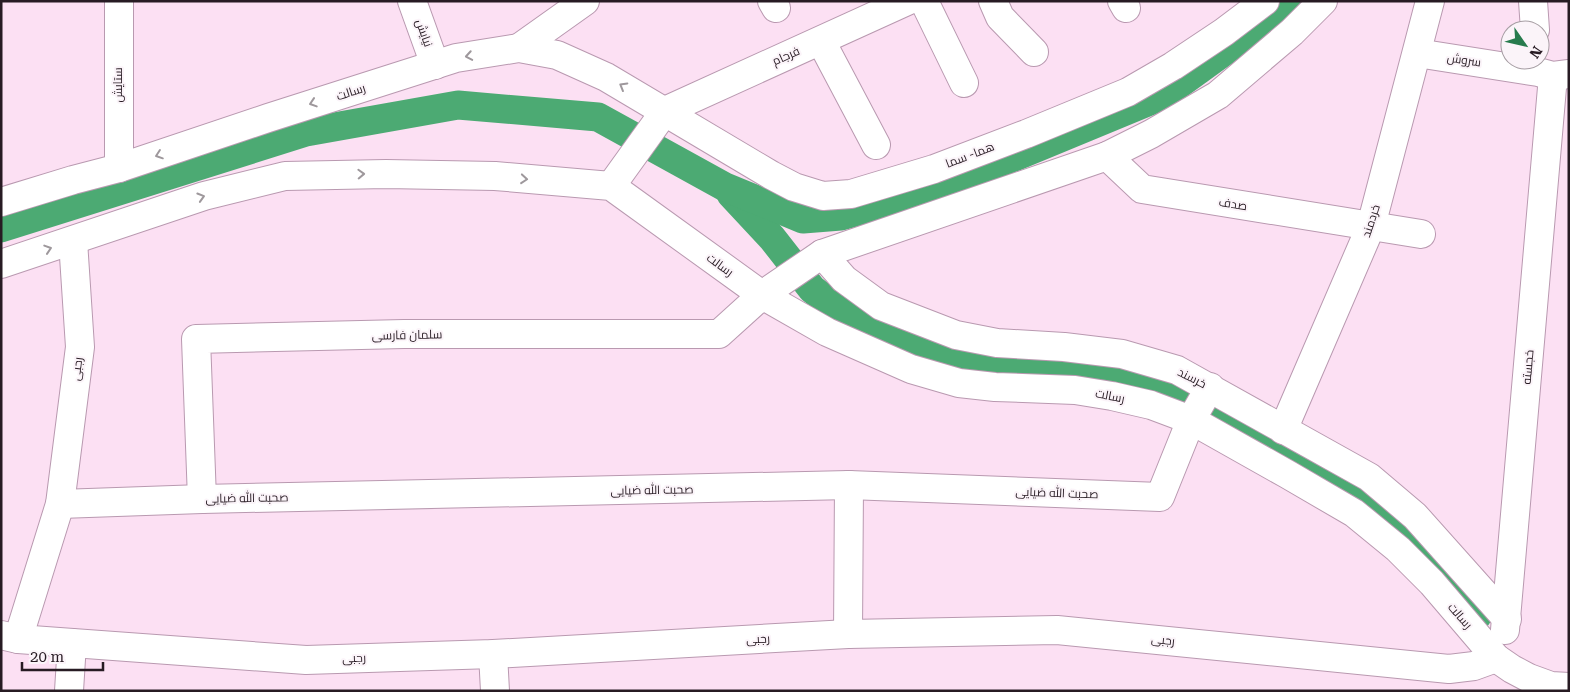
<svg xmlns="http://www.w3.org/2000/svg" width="1570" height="692" font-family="'Roboto Serif',Cairo,serif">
<rect width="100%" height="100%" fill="#fce0f3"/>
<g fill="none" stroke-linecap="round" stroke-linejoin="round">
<g stroke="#4caa73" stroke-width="29">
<polyline points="731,194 772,238 812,289 845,315 896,336 959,355 1103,372 1151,381 1189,393 1228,415 1303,460 1358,490 1417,543 1477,616"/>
<polyline points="1,228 306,132 458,105 598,117 725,187 803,219 841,216 932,191 1164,95 1294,1"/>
</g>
<g stroke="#b999b0" stroke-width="30">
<g id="minor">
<polyline points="412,1 435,65"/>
<polyline points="772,1 776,8"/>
<polyline points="924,1 964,83"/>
<polyline points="993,1 1000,17 1034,52"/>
<polyline points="1122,1 1126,8"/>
<polyline points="1533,1 1535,30"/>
<polyline points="821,41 876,145"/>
<polyline points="519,48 585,1"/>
<polyline points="1417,53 1538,72 1553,76 1569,74"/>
<polyline points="665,111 907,1"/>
<polyline points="1107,156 1142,189 1421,234"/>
<polyline points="119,168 119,1"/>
<polyline points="611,186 665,111"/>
<polyline points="1,202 73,180 119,168 268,118 456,58 519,48 557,55 606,77 771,175 794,187 823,196 851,194 934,169 1026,134 1128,92 1173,66 1224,32 1265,1"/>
<polyline points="822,254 844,279 881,306 956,335 997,343 1064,347 1122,354 1177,370 1369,477 1415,516 1507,619"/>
<polyline points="1,264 204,196 285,176 386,174 495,176 611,186 762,295 827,332 911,369 959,383 995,387 1075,390 1112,396 1151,405 1191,420 1287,474 1354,513 1398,549 1432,583 1496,658 1512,669 1529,678 1551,686 1569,687"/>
<polyline points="1283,430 1371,226 1430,1"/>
<polyline points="202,499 196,339 404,334 719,334 762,295 822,254 1107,156 1151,134 1218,95 1292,32 1323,1"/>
<polyline points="60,504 202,499 849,485 1160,497 1191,420 1210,387"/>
<polyline points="1505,630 1553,76"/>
<polyline points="848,634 849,485"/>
<polyline points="1,635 18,639 306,660 493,654 848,634 1057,630 1449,669 1474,666 1496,658"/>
<polyline points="18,639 60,504 80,347 73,241"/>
<polyline points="493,654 495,691"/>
<polyline points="69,691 72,643"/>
</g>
</g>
<use href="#minor" stroke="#fff" stroke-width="28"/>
</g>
<defs><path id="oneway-chevron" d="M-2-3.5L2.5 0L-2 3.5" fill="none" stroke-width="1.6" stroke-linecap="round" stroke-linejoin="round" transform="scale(1.25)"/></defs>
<g stroke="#9e989c">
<use href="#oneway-chevron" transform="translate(469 56) rotate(170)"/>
<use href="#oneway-chevron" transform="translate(623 86) rotate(-150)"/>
<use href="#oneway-chevron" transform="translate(313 103) rotate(162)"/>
<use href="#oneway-chevron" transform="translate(159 155) rotate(161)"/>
<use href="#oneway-chevron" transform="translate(361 174) rotate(-2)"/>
<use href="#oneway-chevron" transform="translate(524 179) rotate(5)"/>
<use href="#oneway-chevron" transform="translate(201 197) rotate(-17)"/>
<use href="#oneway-chevron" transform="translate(48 249) rotate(-18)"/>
</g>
<g text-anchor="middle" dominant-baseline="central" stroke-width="4" stroke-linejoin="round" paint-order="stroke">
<g font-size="12" fill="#271b23" stroke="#fbf4f9">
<text transform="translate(424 33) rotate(70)">نیایش</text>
<text transform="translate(786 56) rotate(-24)">فرجام</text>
<text transform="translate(1464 60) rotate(9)">سروش</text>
<text transform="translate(118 85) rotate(-90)">ستایش</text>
<text transform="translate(351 92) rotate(-18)">رسالت</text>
<text transform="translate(970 155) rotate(-21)">هما- سما</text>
<text transform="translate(1233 204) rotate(9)">صدف</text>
<text transform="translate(1371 221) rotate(-72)">خردمند</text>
<text transform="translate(720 265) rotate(36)">رسالت</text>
<text transform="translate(407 335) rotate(-1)">سلمان فارسی</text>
<text transform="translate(1528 367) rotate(-85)">خجسته</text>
<text transform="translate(77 369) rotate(-83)">رجبی</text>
<text transform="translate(1192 378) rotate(27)">خرسند</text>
<text transform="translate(1110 396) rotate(11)">رسالت</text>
<text transform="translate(652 490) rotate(-1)">صحبت الله ضیایی</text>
<text transform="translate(1057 493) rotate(2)">صحبت الله ضیایی</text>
<text transform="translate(247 498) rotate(-1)">صحبت الله ضیایی</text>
<text transform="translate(1460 616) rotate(49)">رسالت</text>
<text transform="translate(758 639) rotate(-3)">رجبی</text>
<text transform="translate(1163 640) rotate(6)">رجبی</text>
<text transform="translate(354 658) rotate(-2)">رجبی</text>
</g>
</g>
<rect width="1570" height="692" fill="none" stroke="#271b23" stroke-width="5"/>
<g transform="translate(1525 45) rotate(124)"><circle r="24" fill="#fbf4f9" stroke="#a69da3"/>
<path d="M0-4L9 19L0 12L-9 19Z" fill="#277b4d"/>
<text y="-8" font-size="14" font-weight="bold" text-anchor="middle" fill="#271b23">N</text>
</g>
<path d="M22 662v8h81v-8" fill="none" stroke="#271b23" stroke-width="2.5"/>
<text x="30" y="662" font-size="15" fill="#271b23" stroke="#fbf4f9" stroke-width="4" paint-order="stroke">20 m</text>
</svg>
